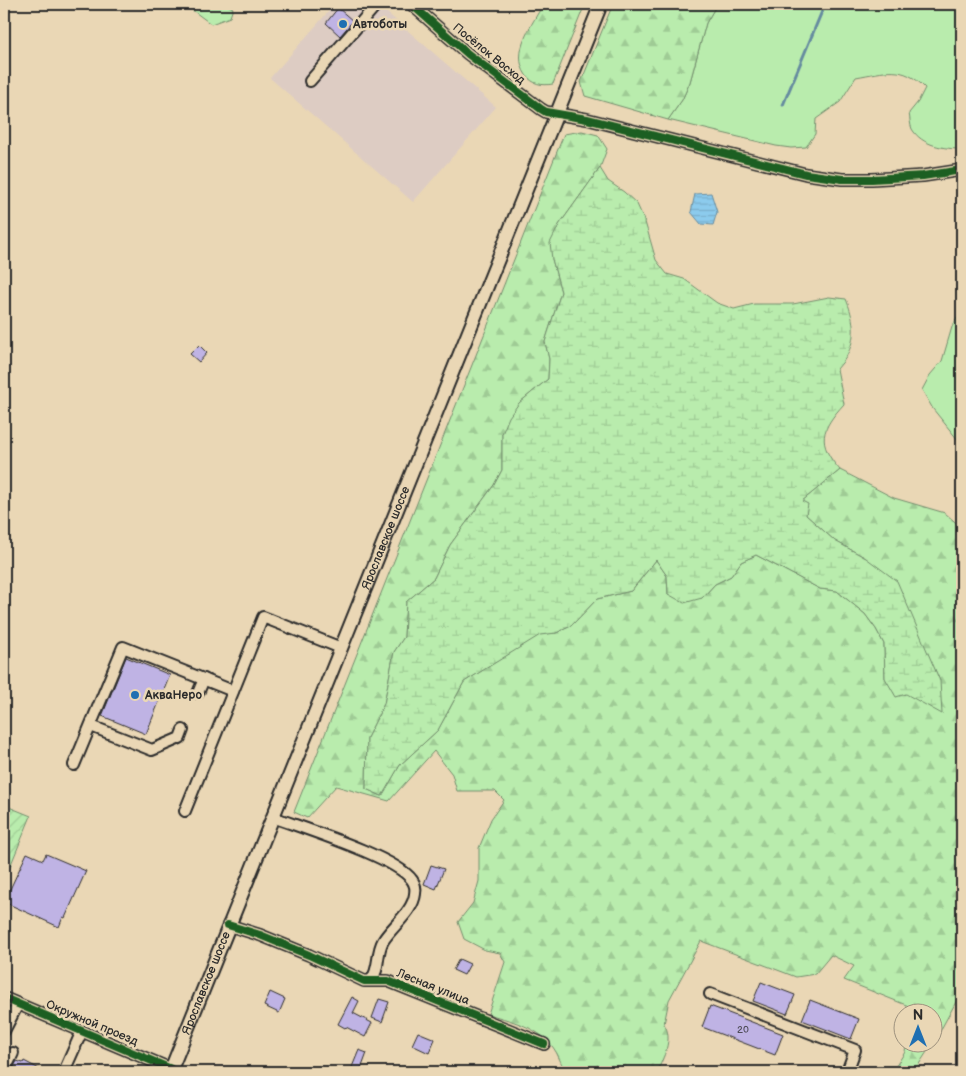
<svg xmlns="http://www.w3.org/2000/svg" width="966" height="1076" font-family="'Balsamiq Sans',sans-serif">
<defs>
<pattern id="forest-firs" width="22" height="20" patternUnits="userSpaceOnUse" patternTransform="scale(1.25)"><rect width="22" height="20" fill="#b9ecad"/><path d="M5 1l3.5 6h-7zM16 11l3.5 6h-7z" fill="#9fcb95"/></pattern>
<pattern id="wetland-marsh" width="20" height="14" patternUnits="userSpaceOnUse" patternTransform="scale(1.25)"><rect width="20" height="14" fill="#b9ecad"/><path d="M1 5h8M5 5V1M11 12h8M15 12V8" fill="none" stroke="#9fcb95"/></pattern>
<pattern id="garden-furrows" width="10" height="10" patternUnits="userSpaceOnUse" patternTransform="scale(1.25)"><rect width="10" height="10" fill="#b9ecad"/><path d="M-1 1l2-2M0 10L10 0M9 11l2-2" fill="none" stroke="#9fcb95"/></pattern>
<pattern id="water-rules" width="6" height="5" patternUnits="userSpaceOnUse" patternTransform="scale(1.25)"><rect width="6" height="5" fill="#8ccbed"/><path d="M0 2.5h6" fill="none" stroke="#79aecb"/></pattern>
</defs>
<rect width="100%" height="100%" fill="#ead7b5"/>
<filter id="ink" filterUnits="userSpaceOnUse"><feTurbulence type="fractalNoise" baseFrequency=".02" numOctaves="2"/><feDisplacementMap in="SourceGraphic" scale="10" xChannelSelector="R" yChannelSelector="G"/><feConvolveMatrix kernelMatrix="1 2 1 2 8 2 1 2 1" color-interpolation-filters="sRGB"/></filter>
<g filter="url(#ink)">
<polygon fill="#ddccc3" points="335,4 377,4 496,107 413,202 270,78"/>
<g fill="#b9ecad" stroke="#728c6c">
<polygon points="184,4 225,4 233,8 230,17 211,24"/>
<path d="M717 4H962V149C945 149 922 146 912 129 910 125 910 118 909 113L918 102 925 88C903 64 885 72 856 77L840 102 816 119 815 134 806 147 791 148 776 146 668 120 682 100 690 82 706 23Z"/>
<polygon points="962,309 962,445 933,409 922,390 930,375 942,361 952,327"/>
</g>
<g fill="url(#forest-firs)" stroke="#728c6c">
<path d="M543 4H585L553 84C542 86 532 84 526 75 510 52 533 24 543 4Z"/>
<polygon points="613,4 717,4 706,23 690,82 682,100 668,120 585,96 581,82"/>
<path d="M582 131 598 135 607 149 600 168 559 225 552 259 561 292 545 342 549 359 548 379 519 403 502 434V470L494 485 450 545 434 578 406 602 404 637 394 652 384 704 367 738 366 789 382 796 400 765 438 730 464 682 540 634 556 633 571 626 597 599 631 591 656 560 667 576 668 594 702 598 715 584 731 576 741 562 756 555 820 589 837 591 865 614 876 629 884 644 885 678 940 681 925 648 866 558 835 541 806 515 802 501 840 470 894 498 945 513 962 528V991L934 1042V1014L911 1013V1007L844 980 854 966 831 955 815 974 796 977 701 941 669 1000 664 1024C674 1039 663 1058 657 1072H563C564 1067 561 1063 559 1058 547 1029 515 1022 488 1014L505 962 500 953 485 950 464 939 458 922 473 903 479 881V848L491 819 504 800 495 791H457L452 774 434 751 389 801 336 786 307 818 294 812 564 134Z"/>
<polygon points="906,1044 932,1044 914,1072 892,1072 905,1052"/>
</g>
<path fill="url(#wetland-marsh)" stroke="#728c6c" d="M600 168 608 181 624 192 637 204 645 222 656 260 667 274 684 279 717 303 734 309 754 304H793L829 297 846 299C853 316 857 335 848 353 846 359 841 364 837 369L844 404C821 429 816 443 840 470L802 501 808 504 806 515 835 541 866 558 897 581 940 681 942 714 906 694 896 697 885 678 884 644 876 629 865 614 837 591 820 589 756 555 741 562 731 576 715 584 702 598 684 603 668 594 667 576 656 560 631 591 597 599 571 626 556 633 540 635 464 682 438 730 400 765 382 796 366 789 367 738 384 704 394 652 404 637 406 602 434 578 450 545 494 485 502 470V434L509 417 519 403 548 379 549 359 545 342 561 292 552 259 550 243 559 225Z"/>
<polygon fill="url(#garden-furrows)" stroke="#728c6c" points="4,805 31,816 4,881"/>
<polygon fill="url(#water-rules)" stroke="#658b9f" points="711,193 717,212 713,225 701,224 691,212 695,194"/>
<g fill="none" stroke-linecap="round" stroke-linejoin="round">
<polyline stroke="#658b9f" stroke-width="3" points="783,105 825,4"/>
</g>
<g fill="#bfb3e4" stroke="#2b2b2b">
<polygon points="338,8 353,21 340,36 326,23"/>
<polygon points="199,345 207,353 199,362 190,354"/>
<polygon points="126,657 170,675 146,734 102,716"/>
<polygon points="27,853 43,860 46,854 86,871 65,918 63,917 59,927 4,902"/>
<polygon points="431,865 444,869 436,889 424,884"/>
<polygon points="459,959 470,964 464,975 453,970"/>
<polygon points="761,982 795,995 787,1014 753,1001"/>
<polygon points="270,992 285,999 279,1013 264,1006"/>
<polygon points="352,997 359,1001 353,1013 372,1023 365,1037 346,1027 345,1028 338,1024"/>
<polygon points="379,999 389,1002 382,1022 372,1018"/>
<polygon points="810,1000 859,1019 851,1039 802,1020"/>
<polygon points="710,1006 783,1034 775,1055 702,1027"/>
<polygon points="418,1032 435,1039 429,1053 412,1045"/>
<polygon points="359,1050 367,1053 360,1072 350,1072"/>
<polygon points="17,1061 23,1063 24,1061 45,1072 11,1072"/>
</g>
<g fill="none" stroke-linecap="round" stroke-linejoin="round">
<g stroke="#2b2b2b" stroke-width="14">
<g id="minor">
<polyline points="411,4 468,54 541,109 546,112 587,119 806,174 842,179 872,179 923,176 962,170"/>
<polyline points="310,81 377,4"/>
<polyline points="198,693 204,679"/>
<polyline points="91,726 152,750 180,738 183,730"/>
<polyline points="74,765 123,647 233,691"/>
<polyline points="185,811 263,617 341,648"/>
<path d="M273 817C302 828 396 857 412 880 415 884 416 889 415 894 413 912 392 926 383 941 376 953 380 970 371 980"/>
<polyline points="228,925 260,935 309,955 364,981 388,981 544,1044"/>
<polyline points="710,994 855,1050 847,1072"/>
<polyline points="4,998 171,1069"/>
<polyline points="4,1031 18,1004"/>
<polyline points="66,1067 82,1031"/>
<polyline points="4,1072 13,1053"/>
</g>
</g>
<g stroke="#2b2b2b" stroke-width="16">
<g id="major">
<path id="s1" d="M170 1072 601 4"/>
</g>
</g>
<use href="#minor" stroke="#ead7b5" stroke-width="10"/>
<use href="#major" stroke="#ead7b5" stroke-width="12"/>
<g stroke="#ead7b5" stroke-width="11">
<g id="cycleway">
<polyline points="411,4 468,54 541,109 546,112 587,119 806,174 842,179 872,179 923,176 962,170"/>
<polyline points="228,925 260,935 309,955 364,981 388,981 544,1044"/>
<polyline points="4,998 171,1069"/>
</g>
</g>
<use href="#cycleway" stroke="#1b5e20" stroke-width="8"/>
</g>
</g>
<g fill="#1f6fb2" stroke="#ead7b5" stroke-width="2">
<circle cx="343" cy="24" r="5"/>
<circle cx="135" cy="695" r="5"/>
</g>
<g text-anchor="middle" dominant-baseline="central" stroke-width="5" stroke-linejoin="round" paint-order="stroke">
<g font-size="10" fill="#504d59">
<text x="743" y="1030">20</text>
</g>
<g font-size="12" font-weight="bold" fill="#2b2b2b" stroke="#ead7b5" text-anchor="start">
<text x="353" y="24">Автоботы</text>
<text x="145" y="695">АкваНеро</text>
</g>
<g font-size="12" fill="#2b2b2b" stroke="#ead7b5">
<text transform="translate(489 54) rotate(39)">Посёлок Восход</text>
<text stroke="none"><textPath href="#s1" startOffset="576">Ярославское шоссе</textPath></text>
<text stroke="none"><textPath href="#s1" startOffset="96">Ярославское шоссе</textPath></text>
<text transform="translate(433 987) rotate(22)">Лесная улица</text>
<text transform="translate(92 1023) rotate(23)">Окружной проезд</text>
</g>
</g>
<rect width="966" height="1076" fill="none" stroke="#ead7b5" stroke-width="20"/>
<rect x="10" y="10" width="946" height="1056" fill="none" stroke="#2b2b2b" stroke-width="2" filter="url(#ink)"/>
<g transform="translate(918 1028)"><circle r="24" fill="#ead7b5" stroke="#9e927e"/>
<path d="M0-4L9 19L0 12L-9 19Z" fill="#1f6fb2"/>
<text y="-8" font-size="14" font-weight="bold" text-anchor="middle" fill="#2b2b2b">N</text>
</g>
</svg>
